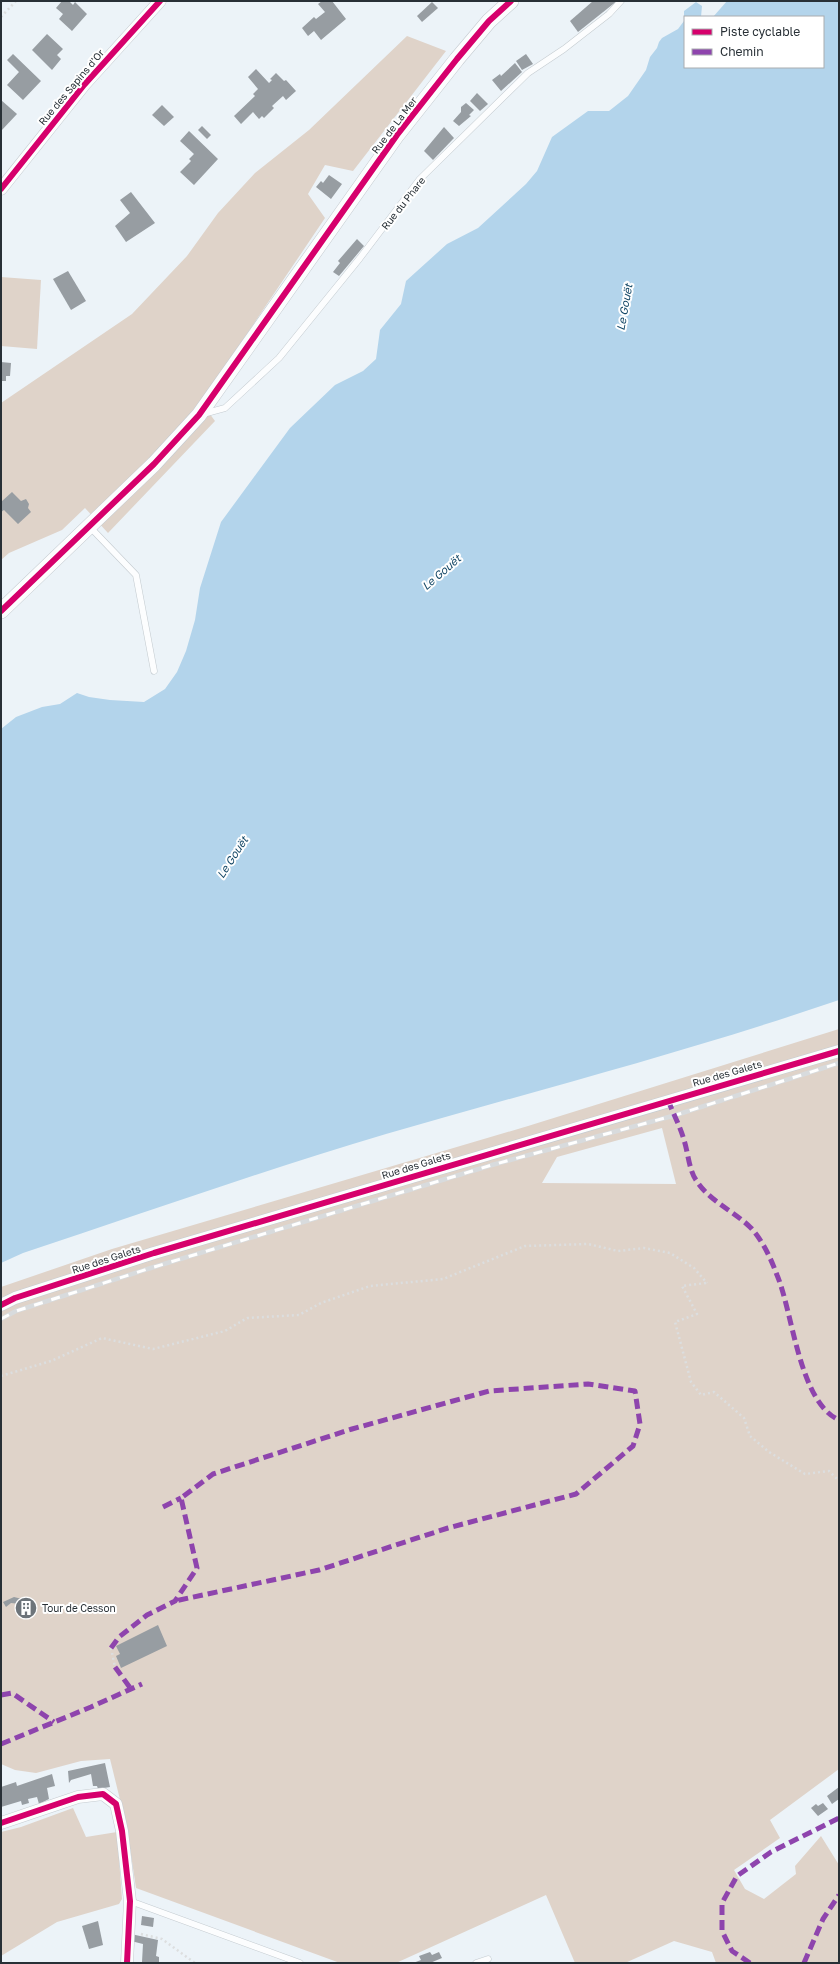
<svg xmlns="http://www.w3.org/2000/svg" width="840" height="1964" font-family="'Golos Text',sans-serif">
<rect width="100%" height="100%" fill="#ecf3f8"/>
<g fill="#dfd3c9" fill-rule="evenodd">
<polygon points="407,36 446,51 353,171 325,165 308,194 325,218 201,402 215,421 108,533 85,508 62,530 9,553 1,560 1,403 132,314 187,256 218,213 255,173 309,130"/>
<polygon points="1,277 41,280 37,349 1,346"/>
<path d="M839 1029V1769L770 1820 780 1838 734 1870 745 1889 764 1899 796 1874 795 1866 821 1836 839 1865V1963H716L712 1952 674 1941 625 1963H575L546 1895 396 1963H340L136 1888 127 1828 110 1759 81 1761 36 1773 15 1770 1 1764V1287L112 1249 528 1126ZM662 1128 676 1184 542 1183 557 1157Z"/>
<polygon points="73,1808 86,1837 117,1832 122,1899 119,1904 57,1922 1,1956 1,1832 21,1827"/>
</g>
<path fill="#b3d4eb" d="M727 1H839V1000C690 1051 538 1090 386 1134 264 1170 144 1213 23 1253L1 1263V729L16 717 42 707 60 704 77 693 89 697 110 700 144 702 165 689 177 672 186 651 195 620 200 588 221 522 290 428 335 385 363 371 376 359 380 330 401 304 406 281 447 244 478 228 526 184 537 171 552 137 588 111H609L628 96 646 70 650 57 657 48 659 42 662 38 678 29 684 21V11L696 2 702 6 701 17H685V67H823V17H713Z"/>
<g fill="#979da2">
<polygon points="62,1 69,1 73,5 75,2 87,14 72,31 59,19 63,14 56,8"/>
<polygon points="322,1 332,1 346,19 321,40 314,31 308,36 302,28 314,17 316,19 325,12 318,4"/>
<polygon points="593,1 617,1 578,32 570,21"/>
<polygon points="432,2 438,8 422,22 417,16"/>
<polygon points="47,34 63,49 57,55 61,59 52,70 32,50"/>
<polygon points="13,54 41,81 23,100 7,85 19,72 7,60"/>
<polygon points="526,54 533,64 522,70 516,61"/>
<polygon points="515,63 522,72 501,91 492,80 500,74 501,76"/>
<polygon points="256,69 269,83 272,80 270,79 276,73 284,81 286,80 296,91 286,100 283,96 272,106 274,108 264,118 262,116 259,119 253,112 241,124 234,116 255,96 253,94 258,89 248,77"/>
<polygon points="477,93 488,104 480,111 470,101"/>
<polygon points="1,100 17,114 1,131"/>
<polygon points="466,103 474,110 469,115 471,116 459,126 453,121 461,112 461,107"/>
<polygon points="162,105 174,117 164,126 152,115"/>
<polygon points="202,126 211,135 207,139 198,130"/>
<polygon points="444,127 454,138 433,160 424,151"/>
<polygon points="189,131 218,159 194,185 180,172 191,161 189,159 194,154 180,141"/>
<polygon points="329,175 342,184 331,199 316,187 321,181 323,183"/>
<polygon points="131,192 155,223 126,242 115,226 130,213 120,200"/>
<polygon points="357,239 364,246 339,276 333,272 340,263 338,261"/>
<polygon points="68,271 86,301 71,310 53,279"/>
<polygon points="1,362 11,363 10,376 6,376 6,381 1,381"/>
<polygon points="12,492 21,501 26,499 29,504 28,508 31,512 18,524 4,510 1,512 1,502"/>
<polygon points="14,1597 22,1599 27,1604 29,1619 22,1617 23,1609 20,1604 11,1603 6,1607 3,1602"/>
<polygon points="158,1625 167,1646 121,1668 116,1656 120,1654 116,1646"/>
<polygon points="105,1763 110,1787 98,1789 97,1786 93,1786 91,1774 71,1780 69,1783 68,1771"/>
<polygon points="52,1774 55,1786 47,1788 49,1799 39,1804 37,1797 28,1799 29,1803 22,1805 21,1801 1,1807 1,1787 16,1782 17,1786"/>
<polygon points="839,1787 839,1799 832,1804 827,1796"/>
<polygon points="823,1803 828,1809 818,1816 811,1808 816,1804 818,1806"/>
<polygon points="142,1916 154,1918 153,1927 141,1925"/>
<polygon points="98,1921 103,1945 89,1949 82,1926"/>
<polygon points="131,1934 158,1940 156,1956 159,1957 159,1963 142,1962 143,1944 131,1941"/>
<polygon points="430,1952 432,1955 439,1952 442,1958 430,1963 413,1963 421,1960 419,1956"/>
</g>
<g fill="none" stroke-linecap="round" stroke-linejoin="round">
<g stroke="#c4cbd0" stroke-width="7">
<g id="service">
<polyline points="203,414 225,408 279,358 360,258 419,180 528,73 564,49 609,14 621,1"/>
<polyline points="89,526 136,575 154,671"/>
<polyline points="130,1901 300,1963"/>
<polyline points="476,1963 488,1959"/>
</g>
</g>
<g stroke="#c4cbd0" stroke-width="13">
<g id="minor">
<polyline points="1,189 84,85 160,1"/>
<polyline points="1,1305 15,1298 154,1253 839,1051"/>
<polyline points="1,1823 78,1797 103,1794 116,1804 122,1831 130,1901 127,1963"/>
</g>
</g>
<g stroke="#c4cbd0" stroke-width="16">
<polyline id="tertiary" points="1,611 154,464 199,415 397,135 457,59 489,21 511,1"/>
</g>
<g stroke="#dcdedf" stroke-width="2.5" stroke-dasharray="2 3" stroke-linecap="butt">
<polyline points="1,17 16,1"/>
<polyline points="706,1283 682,1286 697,1314 675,1322 691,1382 701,1395 714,1392 744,1418 750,1436 769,1452 805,1474 829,1471 839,1481"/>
<polyline points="1,1376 51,1361 102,1338 153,1349 225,1331 247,1318 299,1315 321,1303 370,1286 443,1279 525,1246 588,1244 618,1251 644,1248 670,1253 694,1268 707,1283"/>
<polyline points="111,1648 115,1667"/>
<polyline points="141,1934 162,1939 195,1963"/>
</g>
<use href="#service" stroke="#fcfdfe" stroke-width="6"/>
<use href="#minor" stroke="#fcfdfe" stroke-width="12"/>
<use href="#tertiary" stroke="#fcfdfe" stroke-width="15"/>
<g stroke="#d8dbdd" stroke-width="4.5">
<polyline id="rail" points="1,1319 16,1311 154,1267 492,1165 676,1115 839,1063"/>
</g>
<use href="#rail" stroke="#fff" stroke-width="3" stroke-dasharray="9" stroke-linecap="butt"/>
<g stroke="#8e44ad" stroke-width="5" stroke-dasharray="10 5" stroke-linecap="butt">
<path d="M668 1100C673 1113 680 1126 684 1140 688 1152 689 1170 696 1180 710 1202 733 1210 751 1228 763 1241 771 1259 777 1275 793 1313 799 1402 839 1420"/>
<polyline points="163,1507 181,1498"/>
<polyline points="111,1648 119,1637 147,1615 175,1601 197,1568 181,1498 213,1474 352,1429 489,1391 588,1384 635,1391 640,1424 633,1446 576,1494 448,1528 319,1570 175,1601"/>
<polyline points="115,1667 131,1689"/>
<polyline points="1,1695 12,1693 54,1722"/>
<polyline points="1,1744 91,1707 142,1684"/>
<polyline points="750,1963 732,1951 722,1931 722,1903 737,1876 771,1852 839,1818"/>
<polyline points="804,1963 823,1919 839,1895"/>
</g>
<g stroke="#fff" stroke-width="8">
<g id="cycleway">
<polyline points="1,189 84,85 160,1"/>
<polyline points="1,611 154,464 199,415 397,135 457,59 489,21 511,1"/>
<polyline points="1,1305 15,1298 154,1253 839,1051"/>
<polyline points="1,1823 78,1797 103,1794 116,1804 122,1831 130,1901 127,1963"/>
</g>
</g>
<use href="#cycleway" stroke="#d6006c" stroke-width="6"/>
</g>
<defs>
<g id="building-disc" transform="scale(1.15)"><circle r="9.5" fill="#6d747a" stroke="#fff"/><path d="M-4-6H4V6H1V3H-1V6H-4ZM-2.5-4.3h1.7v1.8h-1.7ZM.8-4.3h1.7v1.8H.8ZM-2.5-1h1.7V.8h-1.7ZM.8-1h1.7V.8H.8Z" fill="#fff"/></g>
</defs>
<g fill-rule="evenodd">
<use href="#building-disc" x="26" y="1608"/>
</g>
<g text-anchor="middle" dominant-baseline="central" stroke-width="4" stroke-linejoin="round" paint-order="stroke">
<g font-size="10" fill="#283036" stroke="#fff">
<text transform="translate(71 87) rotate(-50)">Rue des Sapins d'Or</text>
<text transform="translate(394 125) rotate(-53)">Rue de La Mer</text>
<text transform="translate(403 203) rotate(-52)">Rue du Phare</text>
<text transform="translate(727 1073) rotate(-16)">Rue des Galets</text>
<text transform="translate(416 1165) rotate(-17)">Rue des Galets</text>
<text transform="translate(106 1259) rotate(-18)">Rue des Galets</text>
</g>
<g font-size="10" fill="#283036" stroke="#fff" text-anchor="start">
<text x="42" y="1608">Tour de Cesson</text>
</g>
<g font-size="11" font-style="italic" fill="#134766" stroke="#fff">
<text transform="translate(624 307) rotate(-80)">Le Gouët</text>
<text transform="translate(441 572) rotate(-41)">Le Gouët</text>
<text transform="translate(232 857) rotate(-57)">Le Gouët</text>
</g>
</g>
<rect width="840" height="1964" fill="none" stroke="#283036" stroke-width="4"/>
<rect x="684" y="16" width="140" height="52" fill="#ffffff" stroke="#a9acaf"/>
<rect x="692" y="29" width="20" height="6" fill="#d6006c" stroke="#a9acaf"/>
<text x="720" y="36" font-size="12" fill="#283036">Piste cyclable</text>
<rect x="692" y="49" width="20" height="6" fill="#8e44ad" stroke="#a9acaf"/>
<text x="720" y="56" font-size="12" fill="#283036">Chemin</text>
</svg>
